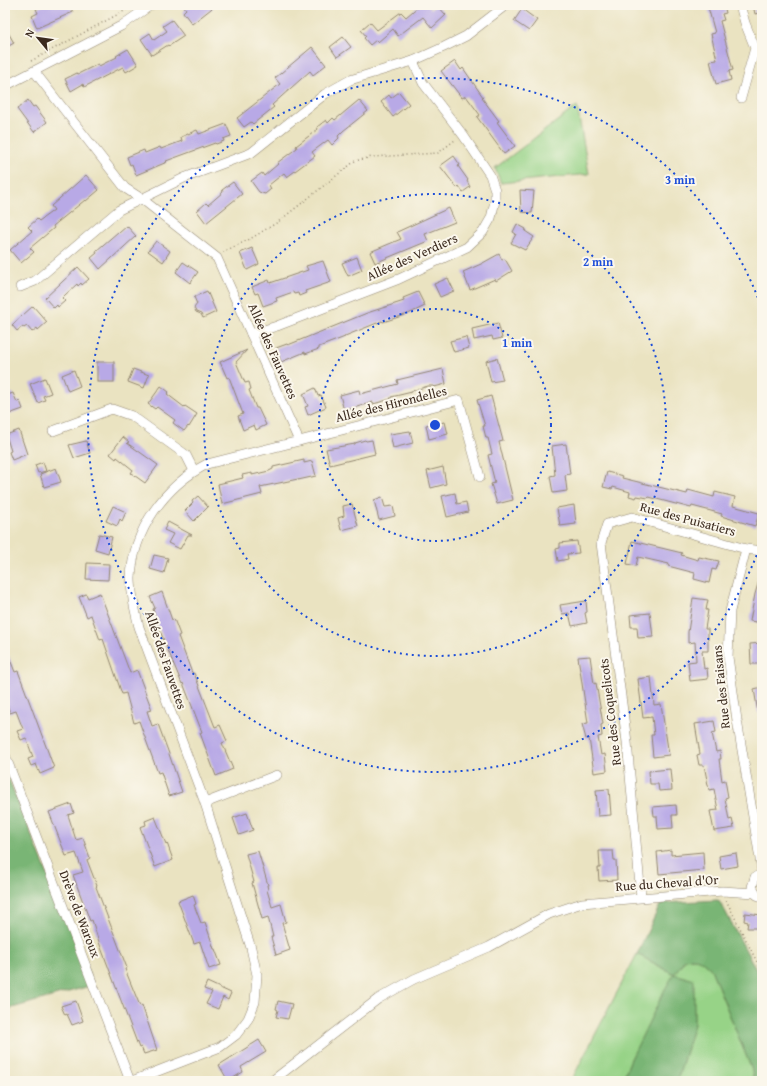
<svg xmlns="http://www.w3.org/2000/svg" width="767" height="1086" font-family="'Gentium Book Plus',serif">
<rect width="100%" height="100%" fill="#fbf7ec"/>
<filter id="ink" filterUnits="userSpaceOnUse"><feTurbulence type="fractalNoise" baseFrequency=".025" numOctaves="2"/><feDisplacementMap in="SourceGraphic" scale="8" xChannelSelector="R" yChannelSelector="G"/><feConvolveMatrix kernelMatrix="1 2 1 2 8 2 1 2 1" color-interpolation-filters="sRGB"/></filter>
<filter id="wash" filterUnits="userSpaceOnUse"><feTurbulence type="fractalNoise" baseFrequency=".012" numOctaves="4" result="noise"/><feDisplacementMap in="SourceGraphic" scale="16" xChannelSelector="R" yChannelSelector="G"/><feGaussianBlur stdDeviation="0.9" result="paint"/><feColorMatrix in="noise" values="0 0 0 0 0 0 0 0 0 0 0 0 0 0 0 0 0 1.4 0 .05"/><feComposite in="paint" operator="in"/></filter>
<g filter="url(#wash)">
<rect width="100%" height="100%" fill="#eae3c1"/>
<g fill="#97d387" stroke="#697e52">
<polygon points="577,106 589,174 501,183 495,168"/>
<path d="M637 954 674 974 685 959C699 956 701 960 711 969L752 1070 754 1081H677L694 1024 693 980 642 1038 631 1059 622 1081H571Z"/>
</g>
<g fill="#79b574" stroke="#5a7049">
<polygon points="5,770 93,985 5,1010"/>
<path d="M718 900 723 907 762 981V1081H754L752 1070 711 969C701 960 699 956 685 959L674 974 694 980V1024L677 1081H622L631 1059 665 989 674 974 637 954 660 905 664 903Z"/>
</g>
<g id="blocks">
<g fill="#b8a9e6">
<polygon points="44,5 69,5 73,12 37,28 32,16 38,13 36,9"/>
<polygon points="183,5 216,5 192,24 183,12 186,9"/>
<polygon points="420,5 427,5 431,9 437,5 446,15 432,28 423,17 398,36 393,29 378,42 376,40 370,45 364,38 366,36 361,30 370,22 377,30 401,12 406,17"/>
<polygon points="716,5 724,5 726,13 722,14 724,20 720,21 733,70 729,71 731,80 716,84 710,61 717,60 711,34 715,33 708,7"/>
<polygon points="753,5 762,5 762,12 755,14"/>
<polygon points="522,9 537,20 529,31 514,21"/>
<polygon points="172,20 184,36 169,46 168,45 152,55 141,39 150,33 154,40 167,31 163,26"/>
<polygon points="5,27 14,43 5,48"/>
<polygon points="343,37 351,47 337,57 330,47"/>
<polygon points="312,47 326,65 313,75 310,71 272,105 274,107 253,124 251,122 244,127 237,118 280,84 275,78"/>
<polygon points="128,49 138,65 126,72 123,67 84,87 83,84 71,91 65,79 77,73 78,74 98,64 99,66 117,57 116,56"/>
<polygon points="455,61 461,70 463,68 483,97 482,98 499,121 497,122 515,146 504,154 477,117 480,115 466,96 462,98 441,71"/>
<polygon points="399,92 409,104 393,117 381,102 389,95 391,98"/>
<polygon points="28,100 33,107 35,106 47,122 34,132 17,109"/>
<polygon points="359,100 368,111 343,131 338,136 339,138 332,145 328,140 312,152 315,156 287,177 284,173 269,185 271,189 265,194 259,192 251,181 262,173 264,176 278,164 277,163 297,148 296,146 318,129 317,127 326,120 328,123 333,118 335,120"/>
<polygon points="226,124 231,136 223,139 224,141 216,144 215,143 166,161 167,162 136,175 132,164 130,165 127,157 144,150 145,153 160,147 161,149 182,141 181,137 197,130 199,134"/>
<polygon points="454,156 460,165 458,166 468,180 467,181 470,187 463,192 459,186 457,188 440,166"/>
<polygon points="86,175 99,190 86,201 85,200 53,226 54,228 30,248 34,252 21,263 10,250 32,231 28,227 37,219 39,221 54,210 51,206"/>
<polygon points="233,182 242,194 206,223 197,211 206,203 208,205 223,192 222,190"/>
<polygon points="520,190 534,191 532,213 521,212"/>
<polygon points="449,208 455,222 425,234 428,241 375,263 370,252 401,239 397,232"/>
<polygon points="517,224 526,229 525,231 534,237 525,250 511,243 516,234 513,232"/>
<polygon points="127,226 136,236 100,269 91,258 97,253 96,251 118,232 119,233"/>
<polygon points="156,241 170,251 163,262 148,251"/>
<polygon points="252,248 259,264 247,270 240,253"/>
<polygon points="499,254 502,260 505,259 512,271 496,281 495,279 470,290 463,272 481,264"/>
<polygon points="357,257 362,270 348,276 342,263"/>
<polygon points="323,261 331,282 305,291 306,293 299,296 298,293 294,294 293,292 276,298 277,301 263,306 258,293 255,294 252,287 269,280 270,283 308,270 306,266"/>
<polygon points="183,262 198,272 190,283 176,272"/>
<polygon points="78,267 89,279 82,285 81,283 78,286 77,284 65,295 62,298 65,301 58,307 57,305 54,308 45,298"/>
<polygon points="448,278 454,291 440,297 434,284"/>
<polygon points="207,291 216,312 203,318 201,314 196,312 194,308 197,304 194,297"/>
<polygon points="418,292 425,306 408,314 383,322 382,321 345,336 345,337 319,347 319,349 305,354 305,352 281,362 276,348 287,344 288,345 367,313 404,301 403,298"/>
<polygon points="33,306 47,322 38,330 37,328 32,332 27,326 24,328 23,326 17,331 12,325"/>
<polygon points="498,323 502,338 493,340 492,336 474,340 472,329"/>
<polygon points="466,337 469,348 454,352 450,341"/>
<polygon points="247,350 236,362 245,383 249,382 251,389 249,390 256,408 258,408 266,425 256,430 254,425 243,430 238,416 243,414 229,377 227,378 220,362"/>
<polygon points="497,358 503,380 491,382 486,361"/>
<rect x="97" y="362" width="17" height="20"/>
<polygon points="133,369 149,375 144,388 128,382"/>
<polygon points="443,369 446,384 434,387 433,386 428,386 412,391 412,392 391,397 391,399 373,404 373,402 344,411 340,395 359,390 360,394 398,384 397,380"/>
<polygon points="74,370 80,386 68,391 62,375"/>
<polygon points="45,378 51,393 43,396 45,400 38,403 30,384"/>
<polygon points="161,386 169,392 167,394 184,407 185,406 197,414 189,427 188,426 184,431 173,423 175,420 157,407 155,409 148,404"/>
<polygon points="315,388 318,396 321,395 326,407 308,415 305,407 308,406 303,394"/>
<polygon points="13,393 17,402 20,401 23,409 9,414 5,403 5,396"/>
<polygon points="491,396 503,441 499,442 513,500 497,504 491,484 495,483 488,455 492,454 488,438 486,438 483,426 485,426 477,400"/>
<polygon points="445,422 448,434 429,439 426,425"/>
<polygon points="19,430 27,454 12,460 9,452 11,451 6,435"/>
<polygon points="410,431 413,443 393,448 390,434"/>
<polygon points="123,437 129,442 127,443 158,465 145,483 131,473 133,470 117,457 116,459 110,454"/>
<polygon points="365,440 366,441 372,440 375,454 330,465 326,449 355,444 355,443"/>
<polygon points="86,441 90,453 74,458 69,445"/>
<polygon points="566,444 570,474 565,475 567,491 553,493 550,476 555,475 552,446"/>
<polygon points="304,460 304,463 312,461 316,476 298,480 298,479 260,487 262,494 222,504 218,484 243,478 242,475 252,473 252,475 269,471 273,469 273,467"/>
<polygon points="43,462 46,471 38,473 35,465"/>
<polygon points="443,467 446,484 431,488 427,471"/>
<polygon points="56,468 61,482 44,487 40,474"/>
<polygon points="607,472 623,476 622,478 687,494 688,490 714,497 715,492 735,497 733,506 759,513 755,526 721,516 722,514 711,511 692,506 691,508 649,497 648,498 637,496 636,498 629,496 630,492 613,487 612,489 603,487"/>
<polygon points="455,493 457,504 466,502 468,512 447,517 442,496"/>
<polygon points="198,496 208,507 194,521 185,511 193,503 192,501"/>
<polygon points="382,497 385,507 393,506 395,516 379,520 374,500"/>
<polygon points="352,504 358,526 341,530 338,518 344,516 343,506"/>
<polygon points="574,505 576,524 560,526 557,508"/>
<polygon points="113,506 126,512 122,521 120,519 117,526 106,521"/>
<polygon points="168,522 192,535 188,535 180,549 168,543 173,534 164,530"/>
<polygon points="99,534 112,537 108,553 95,549"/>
<polygon points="577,541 579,553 567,554 568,559 558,561 556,549 560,548 560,543"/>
<polygon points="632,541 682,553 681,555 698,560 699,557 719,561 716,570 712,569 709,583 694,579 695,573 668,566 669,564 638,557 636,566 627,564"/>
<polygon points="154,555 168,558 164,573 150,569"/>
<polygon points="87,563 109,564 108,580 86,579"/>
<polygon points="760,577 762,577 762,623 750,621 755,594"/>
<polygon points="162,592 172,620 174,619 180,635 178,636 192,673 194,673 215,727 220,725 227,741 222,743 233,769 216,776 200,733 202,732 183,683 182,684 158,626 153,609 155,608 150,597"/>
<polygon points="100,593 130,673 137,670 152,710 147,711 152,726 158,724 168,751 182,792 169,796 161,772 158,773 139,721 134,723 126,693 122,694 103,639 100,640 91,615 87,617 79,597 86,594 88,598"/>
<polygon points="693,598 708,600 706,610 708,610 705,629 708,629 708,651 702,651 704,669 707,668 708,679 690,681 688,662 696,661 695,642 688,643 688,632"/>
<polygon points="586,601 587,612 585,613 587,623 572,626 569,613 562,614 560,605"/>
<polygon points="650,613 653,637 638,638 637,627 631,627 630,615"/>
<polygon points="762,643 762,664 751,664 750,644"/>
<polygon points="5,647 15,672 18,671 54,768 40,774 36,764 31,766 28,759 33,757 26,738 21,740 17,731 23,729 16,711 10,713 5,699 5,678 7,677 5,671"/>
<polygon points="590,656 594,684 596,683 603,724 601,725 602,736 598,737 601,755 605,754 607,771 594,773 589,738 586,739 582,724 588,723 578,657"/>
<polygon points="651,677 654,705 661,704 669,755 653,757 651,735 654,735 652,717 643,718 638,679"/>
<polygon points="762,687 762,713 758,713 754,689"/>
<polygon points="714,721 716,732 712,733 716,752 720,751 721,759 719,759 722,781 725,780 728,797 725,798 729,820 732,819 734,828 714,831 710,811 718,810 714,789 709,790 704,765 699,765 697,755 700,754 695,724"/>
<polygon points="670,769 672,790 659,791 658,784 650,784 649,771"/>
<polygon points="609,789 611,815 598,816 596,790"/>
<polygon points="71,804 74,813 68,815 76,840 83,838 90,858 87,860 97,886 96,887 127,968 125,969 131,984 140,1006 142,1005 157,1050 144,1054 141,1047 139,1048 131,1027 100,945 92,920 90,921 73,875 83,872 76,853 66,856 49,812"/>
<polygon points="676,805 677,815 672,815 673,828 658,829 657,816 654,816 653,807"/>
<polygon points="247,813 253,830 239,835 233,818"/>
<polygon points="155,817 166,844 167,843 173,860 155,867 140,827 146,825 145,821"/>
<polygon points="671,850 671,855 703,852 704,870 659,874 657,852"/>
<polygon points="258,851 268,885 267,885 268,890 267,890 272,907 281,904 286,922 282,923 290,950 276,955 271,937 273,937 268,917 262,919 252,883 254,882 246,854"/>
<polygon points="599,851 613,851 614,860 616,860 617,880 599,881 598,868 600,868"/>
<polygon points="736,853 738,866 721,869 719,856"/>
<polygon points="193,895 196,904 194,905 201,923 205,922 214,949 215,949 221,965 209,969 200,942 194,944 178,901"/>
<polygon points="745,913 762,915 762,928 747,928 748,922 744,921"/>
<polygon points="207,982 231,993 228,1000 223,997 218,1009 206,1004 212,992 204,989"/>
<polygon points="76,1001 83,1021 72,1025 67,1014 65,1015 61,1006"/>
<polygon points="278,1001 292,1004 288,1019 276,1017 278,1010 276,1009"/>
<polygon points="259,1040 266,1052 241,1067 243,1072 228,1081 219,1065"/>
</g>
</g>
</g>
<g filter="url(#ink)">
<use href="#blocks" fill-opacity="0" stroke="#928670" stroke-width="1"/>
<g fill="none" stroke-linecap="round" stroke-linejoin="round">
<g stroke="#928670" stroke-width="10">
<g id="minor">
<polyline points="740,5 745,23 755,48 741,98"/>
<path d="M34 71 125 188 142 199 217 258 299 441 207 464C165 486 133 529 131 578 131 595 135 611 139 627L205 803 251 948 257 975 255 1002 248 1019 236 1035 220 1047 132 1081"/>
<polyline points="5,86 121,26 151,5"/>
<polyline points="20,287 35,281 119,210 184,178 251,153 325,94 350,80 413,61 444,47 466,36 506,5"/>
<polyline points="251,334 277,326 399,279 467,247 483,232 491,218 495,201 495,190 490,175 463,135 423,83 413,61"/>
<polyline points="53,431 112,409 132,416 186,455 194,471"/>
<polyline points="299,441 459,400 480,477"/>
<polyline points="746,549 730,611 728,657 737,720 762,871"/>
<polyline points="5,755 130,1081"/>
<polyline points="205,803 277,775"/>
<polyline points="762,874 755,877 752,887 757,895 762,897"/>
<polyline points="641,897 627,742 601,543 607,524 632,517 746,549 762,551"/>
<polyline points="272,1081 378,999 414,979 489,947 549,914 582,903 722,891 755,893"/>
</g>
</g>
<g stroke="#928670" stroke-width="1.5" stroke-dasharray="1 3" stroke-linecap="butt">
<polyline points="31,61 126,10 132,5"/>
<polyline points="223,252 250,239 278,222 355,161 372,157 438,153 455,140"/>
<polyline points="726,900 762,972"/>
</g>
<use href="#minor" stroke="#fff" stroke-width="9"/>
</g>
</g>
<g fill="none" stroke="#1d4ed8" stroke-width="2" stroke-dasharray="2 4">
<circle cx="435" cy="425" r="116"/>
<circle cx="435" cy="425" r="231"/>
<path d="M761 544A347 347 0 1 1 761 306"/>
</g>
<g text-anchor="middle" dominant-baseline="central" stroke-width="4" stroke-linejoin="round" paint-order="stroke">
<g font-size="13" fill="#3b2a1e" stroke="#fbf7ec">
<text transform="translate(412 257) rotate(-24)">Allée des Verdiers</text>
<text transform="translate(273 351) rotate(66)">Allée des Fauvettes</text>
<text transform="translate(391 404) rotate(-14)">Allée des Hirondelles</text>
<text transform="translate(688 519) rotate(15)">Rue des Puisatiers</text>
<text transform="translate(166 660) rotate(71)">Allée des Fauvettes</text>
<text transform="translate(721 687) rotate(-96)">Rue des Faisans</text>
<text transform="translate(610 712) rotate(-97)">Rue des Coquelicots</text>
<text transform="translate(667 883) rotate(-4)">Rue du Cheval d'Or</text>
<text transform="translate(80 914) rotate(69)">Drève de Waroux</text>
</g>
</g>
<circle cx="435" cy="425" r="6" fill="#1d4ed8" stroke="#fbf7ec" stroke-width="2"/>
<g font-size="12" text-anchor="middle" font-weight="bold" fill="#1d4ed8" stroke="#fbf7ec" stroke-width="4" stroke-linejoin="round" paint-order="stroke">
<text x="680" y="184">3 min</text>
<text x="598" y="266">2 min</text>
<text x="517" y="347">1 min</text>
</g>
<rect width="767" height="1086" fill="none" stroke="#fbf7ec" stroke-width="20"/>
<g transform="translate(38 38) rotate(299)" stroke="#fbf7ec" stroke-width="3" paint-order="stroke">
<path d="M0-3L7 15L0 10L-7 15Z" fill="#3b2a1e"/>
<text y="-6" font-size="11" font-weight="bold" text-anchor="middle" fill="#3b2a1e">N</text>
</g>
</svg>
